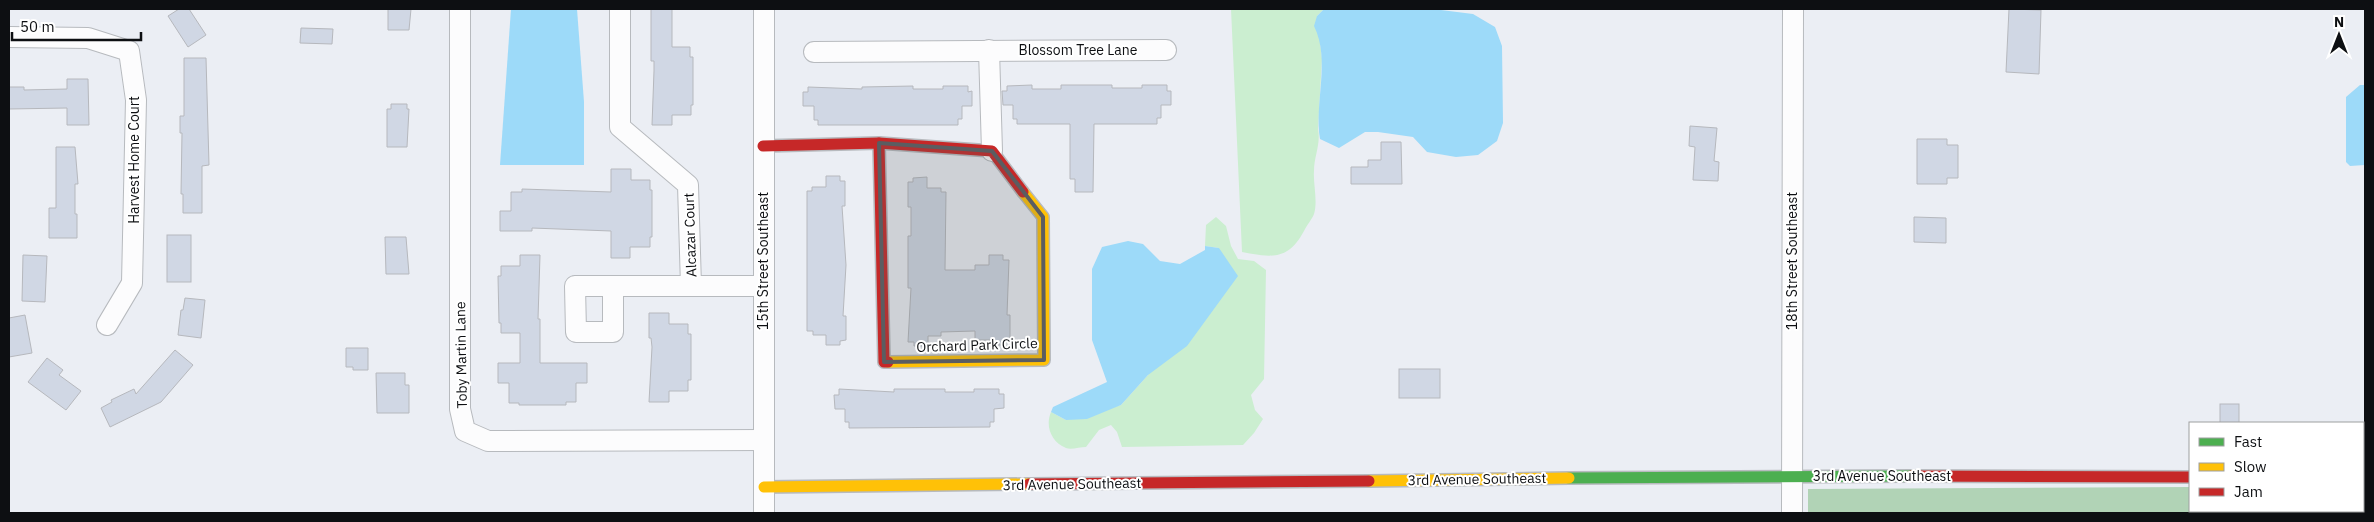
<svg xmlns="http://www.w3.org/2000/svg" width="2374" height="522" font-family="'IBM Plex Sans',sans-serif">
<rect width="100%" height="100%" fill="#ebeef4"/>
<g fill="#cbeed0">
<path d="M1231 9H1324L1317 16 1322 59 1318 129C1321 144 1314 156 1314 171 1313 184 1318 201 1314 214 1312 219 1307 225 1304 231 1288 260 1273 258 1242 252Z"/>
<path d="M1216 217 1226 226 1231 246 1238 259 1254 261 1266 270 1264 379 1251 395 1255 410 1263 419 1254 433 1243 445 1122 447 1117 432 1111 425 1099 430 1086 447C1080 447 1071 450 1066 448 1051 442 1045 426 1051 412L1066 420 1121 405 1148 375 1219 248 1205 246 1206 225Z"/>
</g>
<polygon fill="#b1d3b6" points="2190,487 2190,511 2324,511 2324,513 1808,513 1808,489"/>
<g fill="#9ddaf9">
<polygon points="511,9 577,9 584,102 584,165 500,165"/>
<path d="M1324 9H1433L1473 14 1495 27 1502 46 1503 123 1497 141 1478 155 1456 157 1427 152 1413 137 1378 132H1365L1339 148 1320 139C1314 103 1331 60 1314 26L1317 16Z"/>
<polygon points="2360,85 2365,85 2365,165 2350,166 2346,162 2346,97"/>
<polygon points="1128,241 1143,244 1160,261 1180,264 1205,250 1205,246 1219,248 1238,276 1187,346 1148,375 1121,405 1087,419 1066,420 1051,412 1053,407 1107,382 1092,340 1092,269 1102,247"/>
</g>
<g fill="#d0d7e4" stroke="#b6b8bd">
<polygon points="179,9 189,9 206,35 188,47 168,16"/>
<polygon points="388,9 411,9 409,30 388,30"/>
<polygon points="651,9 672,9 672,47 690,47 690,57 693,57 693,105 691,105 691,115 672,115 672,125 652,125 654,71 654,61 651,61"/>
<polygon points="2009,9 2041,10 2039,74 2006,72"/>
<polygon points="301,28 333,29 332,44 300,43"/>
<polygon points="184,58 206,58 209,165 202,166 202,213 183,213 183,194 181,194 182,133 180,133 180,116 184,116"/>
<polygon points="67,79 88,79 89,125 67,125 67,108 9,109 9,87 24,87 24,90 67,89"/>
<polygon points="1032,85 1032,89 1061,89 1061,85 1112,85 1112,88 1142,88 1142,85 1167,85 1167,91 1171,91 1171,105 1161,105 1161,118 1157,118 1157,124 1094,124 1093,192 1075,192 1075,179 1070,179 1070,124 1017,124 1017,119 1013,119 1013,105 1003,105 1002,91 1007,91 1007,86"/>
<polygon points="913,86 913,89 943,89 943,86 968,86 968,92 972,91 972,106 962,106 962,119 958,119 958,125 818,125 818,120 814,120 814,106 803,106 803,92 808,92 808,87 862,89 862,87"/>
<polygon points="391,104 407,104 407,109 409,109 407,147 387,147 387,109 391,109"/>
<polygon points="1690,126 1717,128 1714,161 1719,162 1718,181 1693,180 1695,147 1689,146"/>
<polygon points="1917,139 1947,139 1947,145 1958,145 1958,178 1947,178 1947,184 1917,184"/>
<polygon points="1381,142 1401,142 1402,184 1351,184 1351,167 1368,167 1368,160 1381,160"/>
<polygon points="56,147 75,147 78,184 75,184 75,214 77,214 77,238 49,238 49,208 56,208"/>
<polygon points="611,169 631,169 631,180 650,180 650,190 652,190 652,237 650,237 650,247 630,247 630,258 611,258 611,231 532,228 532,231 500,231 500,211 511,211 511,192 522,192 522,189 611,192"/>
<polygon points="826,176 840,176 840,181 845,181 845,206 842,206 846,265 843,316 846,316 846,340 840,341 840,345 826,345 826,335 813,335 813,331 807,331 807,191 812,191 812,187 826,187"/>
<polygon points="927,177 927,188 941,188 941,192 946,192 945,270 975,270 975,265 989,265 989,255 1003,255 1003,260 1009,260 1007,315 1010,315 1010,340 1004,340 1004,345 990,345 990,340 975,340 975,331 941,332 941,336 928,336 928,346 914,346 914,342 908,342 911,288 908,288 908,236 911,236 911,207 908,207 908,182 913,182 913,178"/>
<polygon points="1914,217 1946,218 1946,243 1914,242"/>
<rect x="167" y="235" width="24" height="47"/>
<polygon points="385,237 406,237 409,274 386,274"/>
<polygon points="23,255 47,256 45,302 22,301"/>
<polygon points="520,255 540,255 538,319 540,319 540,363 587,363 587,383 576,383 576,402 566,402 566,405 519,405 519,403 509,403 509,383 498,383 498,363 520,363 520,333 501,333 501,323 499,323 498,276 501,276 501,266 520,266"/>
<polygon points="185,298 205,300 201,338 178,335 181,310 183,310"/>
<polygon points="649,313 669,313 669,324 688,324 688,334 691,334 691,380 688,380 688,391 669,391 669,402 649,402 652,347 651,338 649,338"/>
<polygon points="25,315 32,353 9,357 9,318"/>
<polygon points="346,348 368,348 368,370 353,370 353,367 346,367"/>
<polygon points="175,350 193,365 161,402 110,427 101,408 112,402 111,400 134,389 136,394"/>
<polygon points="47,358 63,370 59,375 81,391 66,410 28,382"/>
<rect x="1399" y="369" width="41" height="29"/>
<polygon points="376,373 405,373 405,385 409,385 409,413 377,413"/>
<polygon points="839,389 894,392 894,389 945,389 945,392 974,392 974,389 999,389 999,394 1004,394 1004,408 994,409 994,422 990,422 990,427 849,428 849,422 845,422 845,409 835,409 834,395 839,395"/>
<rect x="2220" y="404" width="19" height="19"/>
</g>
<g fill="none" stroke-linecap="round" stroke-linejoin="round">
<g stroke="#b7babe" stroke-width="22">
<g id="street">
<polyline points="460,9 460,409 465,431 488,441 764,440"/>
<polyline points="620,9 620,127 688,185 691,286"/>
<polyline points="764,9 764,513"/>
<polyline points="9,37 88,38 129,51 136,100 132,283 107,325"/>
<polyline points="989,50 992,151"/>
<polyline points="814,52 1166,50"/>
<polyline points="613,286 613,332 576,332 575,286 764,286"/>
<polyline points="2363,477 2365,477"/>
<polyline points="1792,513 1793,9"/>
</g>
</g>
<g stroke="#b7babe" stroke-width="14">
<polyline id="fast" points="1569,478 1911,476"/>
</g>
<g stroke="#b7babe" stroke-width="14">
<g id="slow">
<polyline points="888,362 1044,360 1043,217 1023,192"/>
<polyline points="1369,481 1569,478"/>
<polyline points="764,487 1029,484"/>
</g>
</g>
<g stroke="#b7babe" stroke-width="14">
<g id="jam">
<polyline points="879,143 884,362 888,362"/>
<polyline points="763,146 879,143 992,151 1023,192"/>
<polyline points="1911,476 2190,477"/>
<polyline points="1029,484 1369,481"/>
</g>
</g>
<use href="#street" stroke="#fcfcfd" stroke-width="20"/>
<use href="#fast" stroke="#4caf50" stroke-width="11"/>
<use href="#slow" stroke="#ffc107" stroke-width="11"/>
<use href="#jam" stroke="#c62828" stroke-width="11"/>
</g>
<path fill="#5b5d61" fill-opacity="0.2" stroke="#5b5d61" stroke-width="4" stroke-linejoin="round" d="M879 143 992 151 1043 217 1044 360 884 362Z"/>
<g text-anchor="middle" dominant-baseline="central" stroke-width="4" stroke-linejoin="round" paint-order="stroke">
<g font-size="14" fill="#0d0f12" stroke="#fff">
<text x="1078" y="50">Blossom Tree Lane</text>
<text transform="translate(134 160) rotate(-90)">Harvest Home Court</text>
<text transform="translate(690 235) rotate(-92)">Alcazar Court</text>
<text transform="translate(763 261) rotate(-90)">15th Street Southeast</text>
<text transform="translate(1792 261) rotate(-90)">18th Street Southeast</text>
<text transform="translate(977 345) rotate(-2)">Orchard Park Circle</text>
<text transform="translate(461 355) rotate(-91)">Toby Martin Lane</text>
<text x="1882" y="476">3rd Avenue Southeast</text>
<text transform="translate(1477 479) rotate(-1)">3rd Avenue Southeast</text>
<text transform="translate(1072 484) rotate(-1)">3rd Avenue Southeast</text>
</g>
</g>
<rect width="2374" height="522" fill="none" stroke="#0d0f12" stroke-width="20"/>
<rect x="2189" y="422" width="175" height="90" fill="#ffffff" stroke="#9e9fa0"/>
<rect x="2199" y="438" width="25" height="8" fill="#4caf50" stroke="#9e9fa0"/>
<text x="2234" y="447" font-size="15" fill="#0d0f12">Fast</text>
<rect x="2199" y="463" width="25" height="8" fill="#ffc107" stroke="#9e9fa0"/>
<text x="2234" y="472" font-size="15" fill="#0d0f12">Slow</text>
<rect x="2199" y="488" width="25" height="8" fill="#c62828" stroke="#9e9fa0"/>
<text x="2234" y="497" font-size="15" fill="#0d0f12">Jam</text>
<g transform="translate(2339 35)" stroke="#ffffff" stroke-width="4" paint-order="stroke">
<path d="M0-4L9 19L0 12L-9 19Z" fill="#0d0f12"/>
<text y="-8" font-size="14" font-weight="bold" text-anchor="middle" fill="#0d0f12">N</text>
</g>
<path d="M12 32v8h129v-8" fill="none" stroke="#0d0f12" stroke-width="2.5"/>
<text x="20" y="32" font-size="15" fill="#0d0f12" stroke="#ffffff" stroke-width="4" paint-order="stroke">50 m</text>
</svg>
